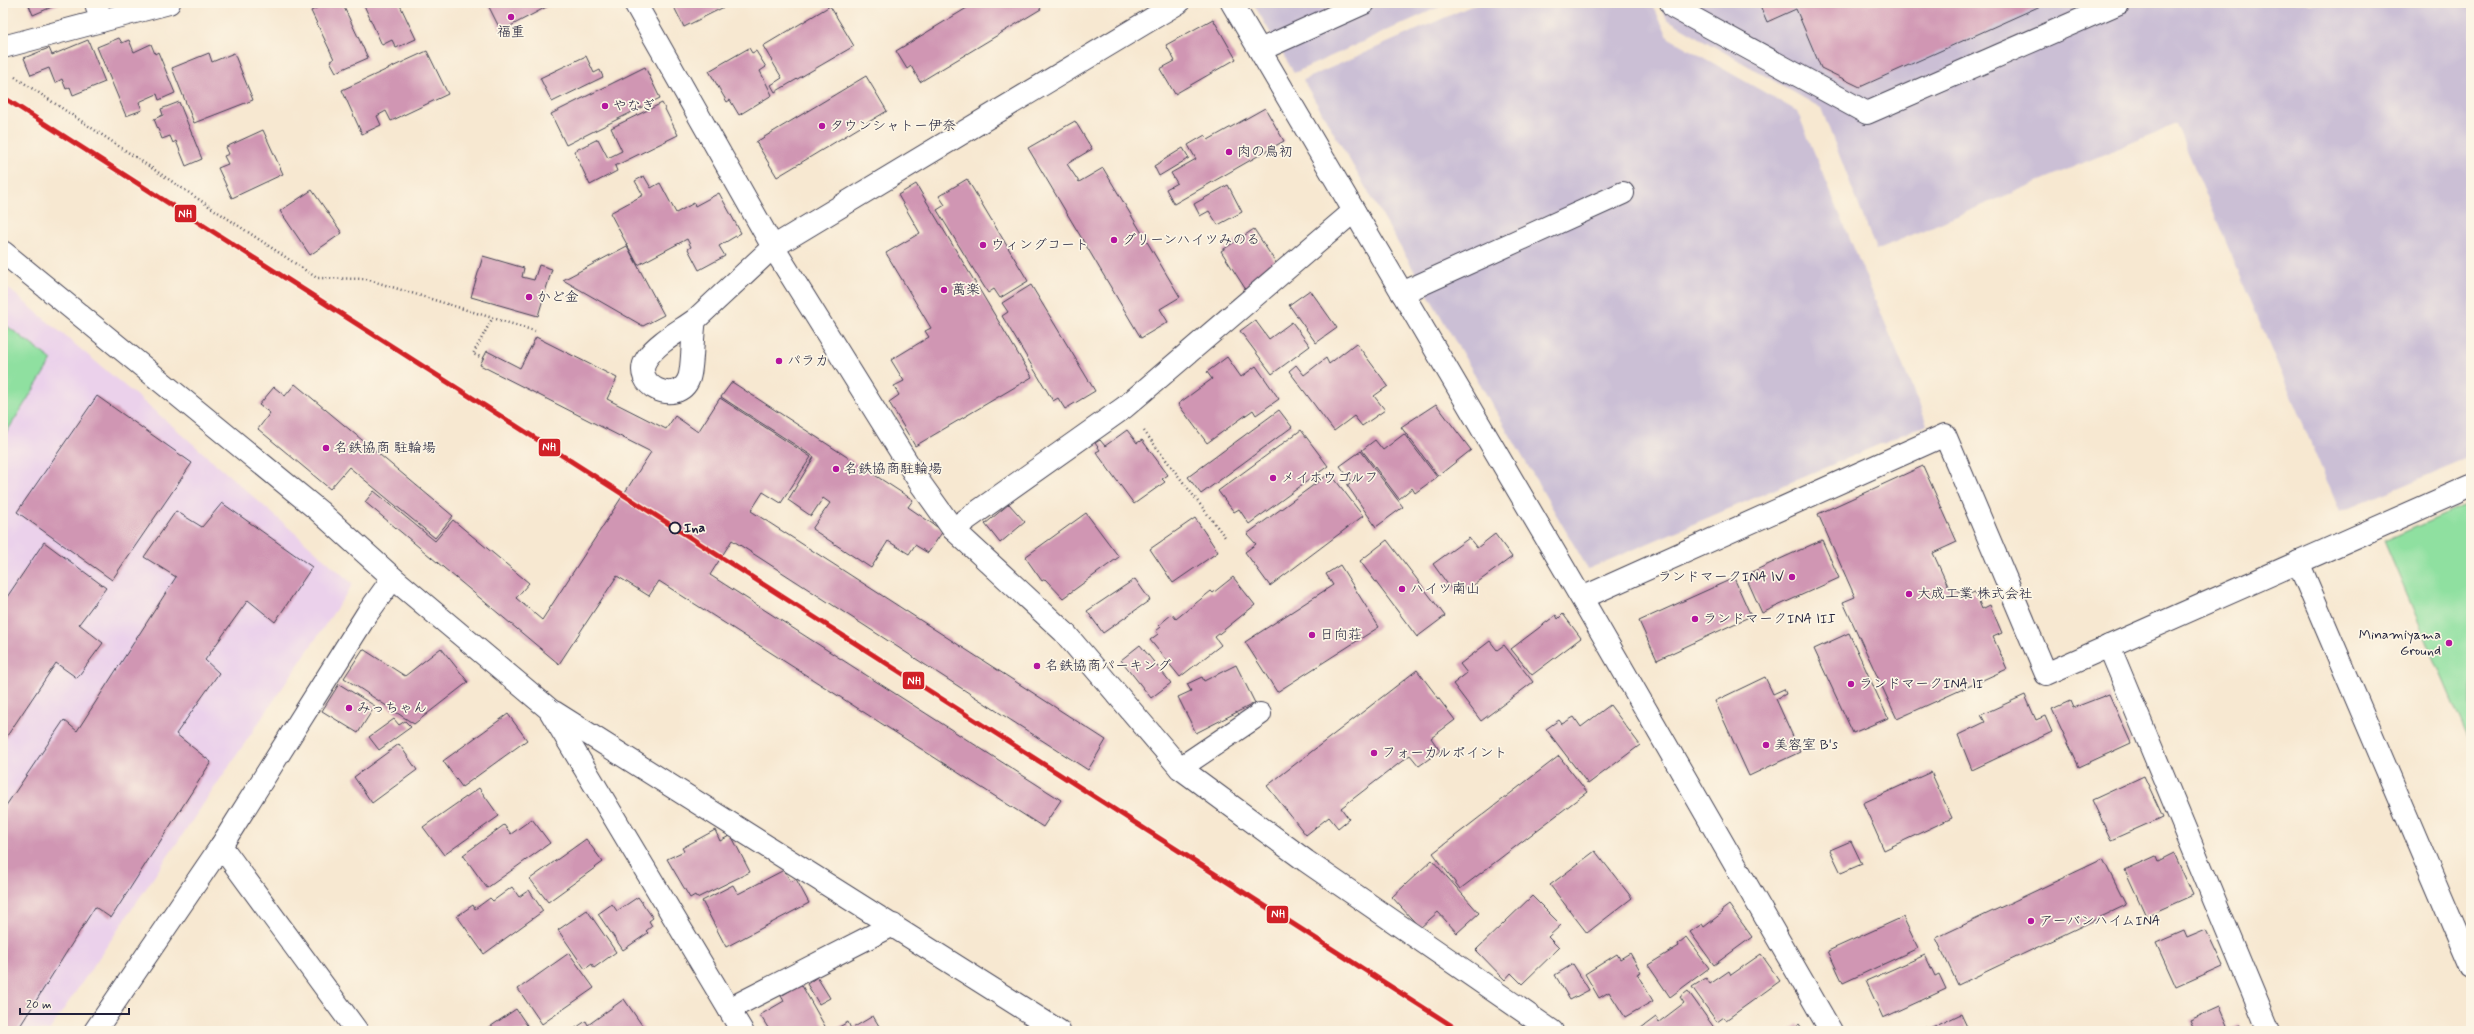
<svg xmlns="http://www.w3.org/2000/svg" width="2474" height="1034" font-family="Mynerve,'Klee One',sans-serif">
<rect width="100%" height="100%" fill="#fcf5e5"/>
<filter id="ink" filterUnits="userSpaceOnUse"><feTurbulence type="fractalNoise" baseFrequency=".025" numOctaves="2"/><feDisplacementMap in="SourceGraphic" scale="8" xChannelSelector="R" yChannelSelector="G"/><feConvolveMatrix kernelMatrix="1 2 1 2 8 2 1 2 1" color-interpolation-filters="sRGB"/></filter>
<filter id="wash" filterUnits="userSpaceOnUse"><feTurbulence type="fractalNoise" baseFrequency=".012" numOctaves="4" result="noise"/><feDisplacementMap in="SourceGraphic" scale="16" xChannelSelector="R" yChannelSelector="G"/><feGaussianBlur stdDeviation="0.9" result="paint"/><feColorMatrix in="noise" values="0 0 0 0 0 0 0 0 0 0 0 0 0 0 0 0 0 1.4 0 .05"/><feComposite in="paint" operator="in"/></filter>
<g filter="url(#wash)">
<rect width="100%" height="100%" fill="#f7e8d1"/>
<polygon fill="#ebd1eb" points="3,284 176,429 353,584 49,1031 3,1031"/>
<g fill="#cbbfd5">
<polygon points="1253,3 1448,3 1294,73"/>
<polygon points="1478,3 1651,3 1669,38 1797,111 1927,424 1588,569 1303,80"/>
<polygon points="1659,3 2471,3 2471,457 2340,512 2176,124 1876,250 1821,108 1667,19"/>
</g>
<g fill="#8fe0a0" stroke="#58816e">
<polygon points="3,323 52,360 3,438"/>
<polygon points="2471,503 2471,745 2384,541"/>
</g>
<g id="blocks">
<g fill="#d096b3">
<polygon points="28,3 61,3 33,15"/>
<polygon points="326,3 342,3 368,58 336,72 330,61 334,59 311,11"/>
<polygon points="363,3 399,3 416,39 396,48 392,40 382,45"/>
<polygon points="487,3 554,3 501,31"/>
<polygon points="672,3 732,3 684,27"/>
<polygon points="975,3 1037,3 1041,9 920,82 911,66 907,69 896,51"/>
<polygon points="1759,3 2047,3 1860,87 1821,68 1796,9 1767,22"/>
<polygon points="830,6 854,46 775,92 771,85 782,78 763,46"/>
<polygon points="1213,19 1236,59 1175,94 1160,69 1175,61 1166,45"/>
<polygon points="119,38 122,43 129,40 134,52 151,44 155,54 158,52 175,93 159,100 157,94 139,102 142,110 126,116 97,47"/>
<polygon points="88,40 105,82 73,95 70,87 66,89 62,79 55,83 49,68 31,75 24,58 49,48 52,55"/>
<polygon points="749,48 752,53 756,51 766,67 760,71 772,95 739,115 730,100 727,102 709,71"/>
<polygon points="427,51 448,94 391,121 386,111 377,116 381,125 362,134 342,90"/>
<polygon points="209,53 212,62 234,53 253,100 194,123 172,68"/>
<polygon points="586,56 594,73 600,70 603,77 552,102 540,78"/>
<polygon points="645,67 660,98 566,145 551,114"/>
<polygon points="866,76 887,111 777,177 756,142"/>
<polygon points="179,102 202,159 186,166 176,141 173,143 170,136 162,139 154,119 163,115 161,109"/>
<polygon points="662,103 678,135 615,166 617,171 590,185 574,151 598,139 608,158 622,151 611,128"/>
<polygon points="1265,108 1284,141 1174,204 1166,189 1177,183 1171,173 1196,159 1188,145 1205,135 1208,140"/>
<polygon points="1075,121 1092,149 1067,164 1079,182 1103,168 1180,297 1160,309 1168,322 1141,338 1028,148"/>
<polygon points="263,130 283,174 232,198 218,168 228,164 224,156 229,154 226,147"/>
<polygon points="1183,148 1189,158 1159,176 1154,166"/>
<polygon points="644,176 651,188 660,183 676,213 694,203 695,206 719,193 741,233 719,246 725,256 699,270 688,249 691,247 687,239 638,265 610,213 643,195 635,181"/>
<polygon points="967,179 1028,281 1000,298 994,289 988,293 937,210 945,205 939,196"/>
<polygon points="916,184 1032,377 915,446 889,402 899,395 894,386 904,381 891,360 929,337 925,331 931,328 886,253 920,233 898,195"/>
<polygon points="1228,185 1242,212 1218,225 1209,211 1200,216 1194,204"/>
<polygon points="312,190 342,233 310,255 280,211"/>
<polygon points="1254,229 1278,266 1248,293 1221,251"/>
<polygon points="627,246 664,315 643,326 563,280"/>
<polygon points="483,256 524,268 522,277 534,280 539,265 552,269 538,316 471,297"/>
<polygon points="1031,285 1095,391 1065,409 1058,398 1053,401 1002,316 1008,312 1002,303"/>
<polygon points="1310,290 1337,328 1316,343 1289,305"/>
<polygon points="1255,320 1269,339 1292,322 1310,346 1272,374 1240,331"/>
<polygon points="536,337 617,378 607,399 666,429 675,416 698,432 720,398 811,457 781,503 763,492 751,511 1106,740 1088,770 732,540 710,575 1061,800 1043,827 659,581 649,596 617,576 559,664 365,502 374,491 435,541 453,520 529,583 516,598 542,620 651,452 480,365 487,351 520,368"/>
<polygon points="1356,343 1388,386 1374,396 1385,410 1362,426 1354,416 1334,431 1289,371 1296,365 1304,375 1326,358 1329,364"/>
<polygon points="1227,357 1241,377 1256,366 1279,399 1256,415 1253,410 1207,443 1178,404 1212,379 1207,372"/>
<polygon points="732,382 913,500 908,507 943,531 928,553 915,545 909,554 888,541 871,568 812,529 830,503 823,498 811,516 788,500 814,457 721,397"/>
<polygon points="295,384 453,516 435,538 349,467 330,489 258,429 270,413 259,405 274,387 285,396"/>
<polygon points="97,396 192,463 112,580 17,512"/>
<polygon points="1436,404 1471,450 1438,476 1401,427"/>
<polygon points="1279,410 1292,427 1201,494 1188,477"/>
<polygon points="1127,430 1137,443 1142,440 1168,475 1162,479 1165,482 1134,504 1096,452 1100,450 1095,443 1100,440 1105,446"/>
<polygon points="1301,430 1328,466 1249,524 1239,509 1234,512 1218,491"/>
<polygon points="1404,434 1437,477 1415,493 1412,488 1399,499 1362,450 1375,440 1383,450"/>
<polygon points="1361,451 1403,507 1376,527 1347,485 1352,482 1340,466"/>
<polygon points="1923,466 1957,542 1933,553 1948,586 1967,595 1975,592 1982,609 1990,605 2002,633 1993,637 2007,669 1897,719 1843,602 1855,597 1818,514"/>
<polygon points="1330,473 1363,516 1270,586 1245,552 1256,544 1247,534"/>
<polygon points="222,503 312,567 275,622 248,600 205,660 219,673 176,734 211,762 111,918 95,907 17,1031 3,1031 3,810 64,720 77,731 176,577 144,557 176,511 202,527"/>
<polygon points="1009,504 1025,522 1000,543 985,524"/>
<polygon points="1086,513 1119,557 1063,598 1045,579 1042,581 1025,557"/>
<polygon points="1195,518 1218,552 1173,583 1150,549"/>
<polygon points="1495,534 1512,557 1467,590 1464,586 1454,593 1433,564 1469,538 1477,548"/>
<polygon points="1387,540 1445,616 1417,637 1360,561"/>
<polygon points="1822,540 1839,578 1762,613 1745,575"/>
<polygon points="44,542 106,588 79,624 103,643 77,678 56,663 3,742 3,603"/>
<polygon points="1340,565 1379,627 1277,692 1245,642 1333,585 1326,574"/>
<polygon points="1233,577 1255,605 1215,637 1221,645 1180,677 1150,640 1158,634 1156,631 1161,627 1159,625 1172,614 1176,619 1211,591 1213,593"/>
<polygon points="1734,578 1751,616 1657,660 1639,621"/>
<polygon points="1135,579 1150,600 1103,633 1087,611"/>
<polygon points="1563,614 1581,638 1532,675 1511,649 1556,615 1558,619"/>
<polygon points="1849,633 1888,718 1853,733 1814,649"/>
<polygon points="1490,641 1497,650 1504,645 1533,682 1481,721 1453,684 1467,673 1460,664"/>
<polygon points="1140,645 1171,683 1151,698 1121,660"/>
<polygon points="441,648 468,682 414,724 344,678 363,649 405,676"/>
<polygon points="1236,665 1255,703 1196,733 1178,697 1191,691 1187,684 1202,677 1204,681"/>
<polygon points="1417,670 1455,720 1431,738 1440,751 1419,766 1410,755 1341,808 1349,819 1338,828 1329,817 1306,835 1267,786"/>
<polygon points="1765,677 1773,694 1784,689 1786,694 1776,699 1800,752 1749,776 1715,701"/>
<polygon points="339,684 375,706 358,733 322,711"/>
<polygon points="2109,694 2131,743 2079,767 2052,709 2070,701 2073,708"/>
<polygon points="2025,695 2036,720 2045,716 2052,732 1972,770 1958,735 1985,722 1981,715"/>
<polygon points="1610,705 1640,745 1588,784 1546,729 1559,720 1562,724 1574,717 1581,727"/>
<polygon points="508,714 527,740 462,787 443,761"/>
<polygon points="394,719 399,725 405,721 411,727 379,750 369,737"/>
<polygon points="399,744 417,770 372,803 354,777"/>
<polygon points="1559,756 1587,792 1460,889 1433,853"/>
<polygon points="1931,772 1952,818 1884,850 1863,803"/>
<polygon points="2144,776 2163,817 2111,840 2092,800"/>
<polygon points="479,788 499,816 444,855 423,827"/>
<polygon points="532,819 550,843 487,888 463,855 504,825 511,834"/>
<polygon points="715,830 720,841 731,835 750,872 697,898 695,895 690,898 667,859 684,851 682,848"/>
<polygon points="586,839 603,862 548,902 530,879"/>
<polygon points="1851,841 1862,864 1841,873 1830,850"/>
<polygon points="1595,851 1632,898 1587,933 1550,885"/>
<polygon points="2174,853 2193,895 2146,916 2125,870 2156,856 2158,861"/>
<polygon points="2103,859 2126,905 1958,985 1936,938"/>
<polygon points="1432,860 1479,913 1457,933 1438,912 1420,928 1392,897"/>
<polygon points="784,870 791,882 796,879 809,903 726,947 702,901 733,885 738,894"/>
<polygon points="512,887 519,897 529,890 543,911 484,954 457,916 473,905 475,909 490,898 493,901"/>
<polygon points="1532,896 1561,925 1548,937 1559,948 1522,984 1511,973 1505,980 1476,950"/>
<polygon points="638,897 653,918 649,921 652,926 646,931 648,933 623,950 598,914 612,904 617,911"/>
<polygon points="1729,905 1752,937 1714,965 1690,932 1702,924 1704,927 1722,913 1721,911"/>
<polygon points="587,910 616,952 594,968 592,964 585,969 558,930"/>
<polygon points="1903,917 1918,948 1843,983 1828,951"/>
<polygon points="2206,930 2223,966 2176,987 2156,943 2184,931 2187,938"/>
<polygon points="1686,937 1709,968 1670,997 1648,965 1679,946 1678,944"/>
<polygon points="569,953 594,988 542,1024 518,989"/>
<polygon points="1630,953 1641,972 1637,974 1653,1001 1625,1017 1609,992 1599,998 1585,974 1617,954 1620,959"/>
<polygon points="1761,954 1780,981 1726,1020 1724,1017 1717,1022 1692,987 1706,978 1710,984 1729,971 1731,975"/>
<polygon points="1925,955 1935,976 1939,974 1946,989 1883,1018 1866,981"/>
<polygon points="1573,964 1589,990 1570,1000 1555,975"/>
<polygon points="817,977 830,998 819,1004 807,984"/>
<polygon points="801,984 826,1028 820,1031 770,1031 760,1015 784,1001 781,996"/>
<polygon points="1688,991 1715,1029 1711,1031 1637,1031 1656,1017 1659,1022 1684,1003 1680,997"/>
<polygon points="624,999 646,1031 571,1031 586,1021 588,1025"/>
<polygon points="2219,1007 2229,1030 2240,1025 2242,1031 2195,1031 2190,1020"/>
<polygon points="516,1009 531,1031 484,1031"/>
<polygon points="1961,1014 1969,1031 1918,1031 1926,1027 1928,1030"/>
<polygon points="873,1016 882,1031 832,1031 848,1022 851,1029"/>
<polygon points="1799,1024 1804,1031 1789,1031"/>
</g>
</g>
</g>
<g filter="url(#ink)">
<use href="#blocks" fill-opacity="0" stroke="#424052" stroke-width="1"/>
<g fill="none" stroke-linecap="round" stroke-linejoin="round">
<g stroke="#424052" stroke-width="24">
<g id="minor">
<polyline points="96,3 101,21"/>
<polyline points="635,3 773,247 920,483 953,529 1064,632 1180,768 1306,861 1552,1031"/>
<polyline points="1232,3 1589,611 1831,1031"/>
<polyline points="1671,3 1673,7 1867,113 2119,3"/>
<polyline points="3,47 169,3"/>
<polyline points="1260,50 1364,3"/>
<polyline points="3,252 319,511 393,578 549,709 742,1031"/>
<polyline points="1402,293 1623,193"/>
<path d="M695 320C680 331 658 342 647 358 629 385 678 408 689 378 693 367 692 335 695 320L773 247 1178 3"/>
<polyline points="953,529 1125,407 1354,211"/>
<polyline points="2298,562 2471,967"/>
<polyline points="1582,598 1945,435 2046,674 2471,486"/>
<polyline points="2109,646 2269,1031"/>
<polyline points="554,712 1059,1031"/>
<polyline points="1180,768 1260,714"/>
<polyline points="221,846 357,1031"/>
<polyline points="729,1009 893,925"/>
<polyline points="95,1031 221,846 367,614 393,578"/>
</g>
</g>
<g stroke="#424052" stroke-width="2.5" stroke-dasharray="1 3" stroke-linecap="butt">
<polyline points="15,77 317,278 366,279 535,331"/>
<polyline points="483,358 473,354 492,319"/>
<polyline points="1144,431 1225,537"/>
</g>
<use href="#minor" stroke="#fff" stroke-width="22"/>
<g stroke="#fcf5e5" stroke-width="8">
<polyline id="rail-1" points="3,97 1460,1031"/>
</g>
<use href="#rail-1" stroke="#d12027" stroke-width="5"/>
</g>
</g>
<g fill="#b5179e" stroke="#fcf5e5" stroke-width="1.5">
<circle cx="511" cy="17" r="4"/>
<circle cx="605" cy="106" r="4"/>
<circle cx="822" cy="126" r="4"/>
<circle cx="1229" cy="152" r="4"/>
<circle cx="1114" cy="240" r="4"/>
<circle cx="983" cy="245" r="4"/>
<circle cx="944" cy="290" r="4"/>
<circle cx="529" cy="297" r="4"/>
<circle cx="779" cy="361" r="4"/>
<circle cx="326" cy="448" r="4"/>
<circle cx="836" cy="469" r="4"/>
<circle cx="1273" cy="478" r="4"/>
<circle cx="1792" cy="577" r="4"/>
<circle cx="1402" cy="589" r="4"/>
<circle cx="1909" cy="594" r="4"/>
<circle cx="1695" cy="619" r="4"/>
<circle cx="1312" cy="635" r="4"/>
<circle cx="2449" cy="643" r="4"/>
<circle cx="1037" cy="666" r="4"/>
<circle cx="1851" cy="684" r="4"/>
<circle cx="349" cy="708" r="4"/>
<circle cx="1766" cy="745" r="4"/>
<circle cx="1374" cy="753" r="4"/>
<circle cx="2031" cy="921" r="4"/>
</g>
<circle fill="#fcf5e5" stroke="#22223b" stroke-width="2" cx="675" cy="528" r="5.5"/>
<g text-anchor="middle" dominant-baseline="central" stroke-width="3.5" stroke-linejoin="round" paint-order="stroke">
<g font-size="14" fill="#22223b" stroke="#fcf5e5" text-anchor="start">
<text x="511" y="32" text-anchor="middle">福重</text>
<text x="613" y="106">やなぎ</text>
<text x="830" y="126">タウンシャトー伊奈</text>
<text x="1237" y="152">肉の鳥初</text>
<text x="1122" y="240">グリーンハイツみのる</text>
<text x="991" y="245">ウィングコート</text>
<text x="952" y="290">萬楽</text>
<text x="537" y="297">かど金</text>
<text x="787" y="361">パラカ</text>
<text x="334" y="448">名鉄協商 駐輪場</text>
<text x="844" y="469">名鉄協商駐輪場</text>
<text x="1281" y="478">メイホウゴルフ</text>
<text x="1784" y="577" text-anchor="end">ランドマークINA IV</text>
<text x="1410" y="589">ハイツ南山</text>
<text x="1917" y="594">大成工業 株式会社</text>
<text x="1703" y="619">ランドマークINA III</text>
<text x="1320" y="635">日向荘</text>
<text x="2441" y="635" text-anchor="end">Minamiyama<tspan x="2441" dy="16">Ground</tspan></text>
<text x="1045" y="666">名鉄協商パーキング</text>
<text x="1859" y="684">ランドマークINA II</text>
<text x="357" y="708">みっちゃん</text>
<text x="1774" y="745">美容室 B's</text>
<text x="1382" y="753">フォーカルポイント</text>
<text x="2039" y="921">アーバンハイムINA</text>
</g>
<g font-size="14" font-weight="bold" fill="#22223b" stroke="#fcf5e5" text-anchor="start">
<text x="684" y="528">Ina</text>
</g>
</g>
<g stroke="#fcf5e5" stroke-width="1.5">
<rect x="174" y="204" width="23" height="19" rx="4" fill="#d12027"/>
<rect x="538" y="438" width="23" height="19" rx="4" fill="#d12027"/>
<rect x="902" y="671" width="23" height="19" rx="4" fill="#d12027"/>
<rect x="1266" y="905" width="23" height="19" rx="4" fill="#d12027"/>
</g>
<g font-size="11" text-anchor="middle" font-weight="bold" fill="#fff">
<text x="185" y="218">NH</text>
<text x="549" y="451">NH</text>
<text x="914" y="685">NH</text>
<text x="1278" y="918">NH</text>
</g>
<rect width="2474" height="1034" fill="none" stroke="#fcf5e5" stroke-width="16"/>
<path d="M20 1008v6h109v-6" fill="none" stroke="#22223b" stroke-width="2"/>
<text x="26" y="1008" font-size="12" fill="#22223b" stroke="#fcf5e5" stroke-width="3" paint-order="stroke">20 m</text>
</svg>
